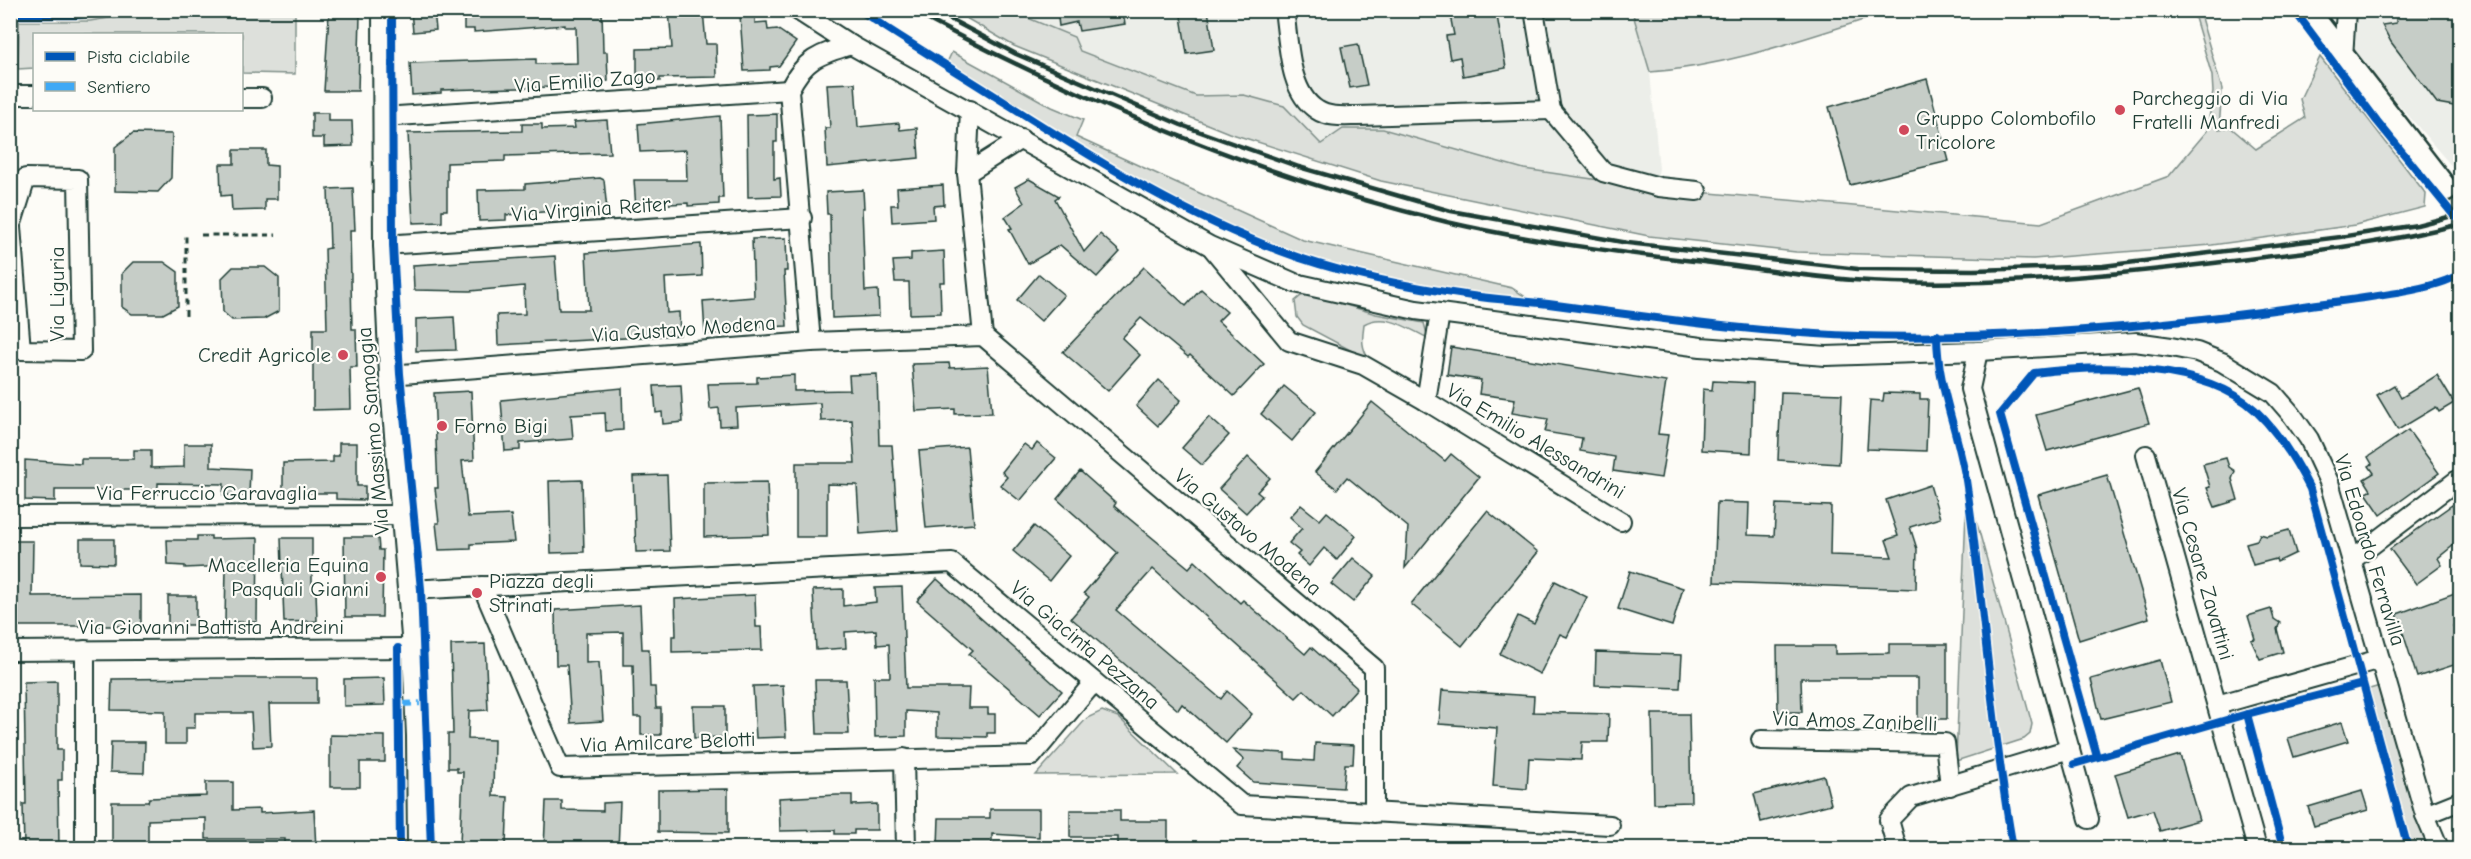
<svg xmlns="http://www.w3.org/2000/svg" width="2471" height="859" font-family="'Comic Neue',sans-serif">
<rect width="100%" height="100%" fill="#fdfcf7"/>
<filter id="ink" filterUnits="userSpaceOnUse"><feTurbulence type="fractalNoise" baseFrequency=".0167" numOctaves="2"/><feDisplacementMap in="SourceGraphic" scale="12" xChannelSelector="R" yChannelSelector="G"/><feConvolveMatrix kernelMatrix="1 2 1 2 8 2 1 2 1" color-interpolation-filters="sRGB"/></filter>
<g filter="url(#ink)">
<g fill="#eceee9">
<polygon points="970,11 1632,11 1650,72 1659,169 1645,225 1383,173"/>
<polygon points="2355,11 2460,11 2460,176 2353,51 2352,21"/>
</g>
<g fill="#dde0db" stroke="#7e8e88" stroke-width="1.5">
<polygon points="158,10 295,11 295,74 242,73 242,34 34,34 34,68 18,69 19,21 90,21"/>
<polygon points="954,11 1011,11 1074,37 1080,51 1196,96 1244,95 1284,106 1321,144 1343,129 1383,129 1524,169 1654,188 2041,223 2169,176 2207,131 2213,92 2212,76 2193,11 2199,11 2222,89 2219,129 2230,127 2256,149 2305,118 2300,99 2320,57 2426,194 2425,207 2355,225 2212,245 2033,259 1796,252 1649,236 1381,181 1229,133 1014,46"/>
<path d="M1632 11V10L1892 11C1813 35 1733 66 1650 72Z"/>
<path d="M952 52 1052 107 1083 120 1076 137 1303 240 1512 288 1533 302C1514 299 1494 299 1475 296 1378 282 1280 257 1192 214 1106 172 1027 116 945 67Z"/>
<path d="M1309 294 1376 314 1424 323 1428 338C1407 328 1385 312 1364 324 1362 340 1361 346 1369 360L1303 325 1297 317 1295 301 1301 296Z"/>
<polygon points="1967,487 2032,724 2030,734 2024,739 1956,761"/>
<polygon points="2380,686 2432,848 2412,848 2366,690"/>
<polygon points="1102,711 1118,717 1177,774 1036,775 1087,718"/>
</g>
<g fill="#c6cdc7" stroke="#1f3d34" stroke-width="1.5">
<polygon points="434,10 436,30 413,32 411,11"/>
<polygon points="464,10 494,10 494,14 527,10 602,10 603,52 607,52 608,81 552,83 552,87 441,90 441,93 412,95 410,63 536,59 536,64 577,63 576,27 565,27 565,25 474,32 474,29 464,29"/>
<polygon points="669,10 703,10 706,44 716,44 717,77 660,78 660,81 637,81 637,49 672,48"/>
<polygon points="1057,10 1123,10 1125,24 1079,31 1077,22 1059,26"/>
<polygon points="1180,10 1208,10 1214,50 1187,54"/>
<polygon points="1449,10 1496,10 1506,68 1463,76 1460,57 1450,59 1446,36 1454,35"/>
<polygon points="2396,10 2460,10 2460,107 2437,103 2391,42 2382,25 2396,23"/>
<polygon points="329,14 360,15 358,91 324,91"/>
<polygon points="755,14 755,23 767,22 768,30 777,29 796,42 779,66 770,67 770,70 744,71 740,15"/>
<polygon points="1358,44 1367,85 1350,88 1341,47"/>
<polygon points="1927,79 1949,161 1850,185 1829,107"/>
<polygon points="855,83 858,127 899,123 900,130 917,128 919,158 827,167 825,128 830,128 827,84"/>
<polygon points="312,113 328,113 328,121 352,121 353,146 324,147 324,138 312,138"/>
<polygon points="777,114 777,142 774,142 774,179 780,178 781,196 748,197 747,115"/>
<polygon points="720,116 723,198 719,198 719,204 688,206 688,203 651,205 651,208 636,209 634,180 687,180 686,150 640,152 638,124"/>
<polygon points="607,120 610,153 505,156 505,161 447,163 447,210 442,210 442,222 413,223 408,133 522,131 522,124 542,124 542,129 575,128 574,122"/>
<polygon points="133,133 172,134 171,178 158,192 115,191 115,147"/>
<polygon points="234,150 266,150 266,165 277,166 277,199 265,199 265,210 232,211 231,195 221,196 220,164 234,164"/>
<polygon points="600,178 604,180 607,211 579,214 579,209 506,215 506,220 479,221 478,190 525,189 525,184"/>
<polygon points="1029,179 1059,196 1055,199 1084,252 1100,234 1120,252 1097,277 1060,245 1028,264 1009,229 1012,228 1005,217 1024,203 1015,187"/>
<polygon points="943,185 944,205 933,206 934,219 892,222 891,205 898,205 897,188"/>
<polygon points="353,188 355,230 350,230 352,329 356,329 357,367 350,367 351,409 313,410 313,329 327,329 325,249 330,248 328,189"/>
<polygon points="863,190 864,208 862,208 865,291 878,290 879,316 832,318 830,214 827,214 826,192"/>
<polygon points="786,238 787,271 784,271 787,326 725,329 726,333 705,334 703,301 754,297 752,239"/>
<polygon points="701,244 702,276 665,278 667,313 679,312 680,335 498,345 497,315 525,314 524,286 470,291 414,290 413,265 555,256 559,310 589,310 586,253"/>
<polygon points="944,251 945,282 940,282 941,313 910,314 909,282 895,282 893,261 911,260 911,253"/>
<polygon points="133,262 164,262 178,272 178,306 163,314 132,314 122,307 122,273"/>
<polygon points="233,267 265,267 279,278 279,311 264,319 232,320 223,312 222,278"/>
<polygon points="1144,267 1186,306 1201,289 1227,312 1218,321 1264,364 1234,396 1190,355 1188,357 1141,318 1122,338 1140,355 1108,391 1063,352"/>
<polygon points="1039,274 1064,295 1041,321 1017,300"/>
<polygon points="454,317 456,350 416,351 416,319"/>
<polygon points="1451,347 1666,382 1658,434 1668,435 1661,478 1613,471 1615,457 1580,451 1582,438 1545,432 1548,419 1512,413 1515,399 1479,394 1481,380 1447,375"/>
<polygon points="949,363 950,368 988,366 992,413 955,414 955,409 916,411 912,364"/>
<polygon points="877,374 879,445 892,445 898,531 860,534 857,485 827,484 827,537 796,537 796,463 855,463 852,420 821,421 820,403 736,408 737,425 720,426 719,408 710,409 708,384 757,383 757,377 794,375 794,391 850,390 849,375"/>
<polygon points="2437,375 2454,403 2439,412 2436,407 2398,430 2377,395 2394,385 2401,398"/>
<polygon points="1159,380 1181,400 1158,426 1136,406"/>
<polygon points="1713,381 1753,383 1751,453 1701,450 1703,389 1712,390"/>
<polygon points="681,385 683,422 663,424 662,412 656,413 654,386"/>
<polygon points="1284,386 1316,412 1292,441 1261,414"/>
<polygon points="622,388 623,430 606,431 605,413 571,415 573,439 520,443 520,450 505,451 501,400"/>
<polygon points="2138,388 2149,423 2047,451 2036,415"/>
<polygon points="471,391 474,460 462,461 468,517 511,515 514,542 471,544 471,549 439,550 436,523 439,523 435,488 438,488 434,393"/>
<polygon points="1781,392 1842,394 1839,464 1778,460"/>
<polygon points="1884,393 1920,394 1920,399 1928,399 1926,451 1867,449 1870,400 1883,401"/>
<polygon points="1372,402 1445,461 1451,454 1479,477 1405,568 1408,527 1347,477 1337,489 1315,472"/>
<polygon points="1209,417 1229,435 1202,465 1182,448"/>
<polygon points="2408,430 2439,473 2381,515 2366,493 2371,490 2364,479 2374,473 2369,466 2372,464 2368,457"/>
<polygon points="339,443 357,443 357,486 365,486 365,500 336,499 336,493 283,493 283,463 333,462 333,456 339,456"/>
<polygon points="1037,443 1056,458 1020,501 1000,485 1007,477 1002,472 1024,444 1032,450"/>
<polygon points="184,444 211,444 211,467 250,469 249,496 223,495 224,484 158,483 158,494 135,494 135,490 55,490 55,501 25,500 25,460 81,464 81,459 134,459 134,450 151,450 151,468 184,467"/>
<polygon points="967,447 974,524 926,528 919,451"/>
<polygon points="1248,457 1270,478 1257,492 1262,496 1246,513 1219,489"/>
<polygon points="2226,458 2229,467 2235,471 2232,479 2238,500 2215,507 2207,488 2210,487 2203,464"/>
<polygon points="1080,471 1116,503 1114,506 1189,568 1195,561 1240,603 1243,600 1305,654 1311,647 1357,688 1332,716 1304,690 1296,698 1153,569 1116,610 1221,699 1227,691 1252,714 1226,743 1182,704 1178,710 1071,618 1089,597 1084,593 1118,553 1057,499"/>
<polygon points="667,475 670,551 636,552 633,476"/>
<polygon points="2107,475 2149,618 2079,640 2038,495"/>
<polygon points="582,480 584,552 551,553 549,481"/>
<polygon points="767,482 769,535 704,537 704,483"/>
<polygon points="1930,485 1940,518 1910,527 1917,549 1916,589 1714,582 1717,502 1749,503 1748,535 1774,536 1776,504 1831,506 1830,555 1892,557 1886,540 1898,536 1886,500"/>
<polygon points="1301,505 1320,520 1327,512 1356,536 1337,560 1324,548 1309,566 1297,555 1300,552 1289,543 1302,528 1290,517"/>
<polygon points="2452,505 2460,516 2460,540 2438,558 2442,565 2416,584 2390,549"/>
<polygon points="1487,511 1538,552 1462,646 1411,604"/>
<polygon points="1034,526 1069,556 1049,581 1013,551"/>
<polygon points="2289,530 2296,553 2277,562 2276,559 2253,565 2246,543 2257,540 2260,534 2267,536"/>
<polygon points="197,536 211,536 211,539 258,538 257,622 225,622 226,566 185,568 185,566 168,565 167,540 197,540"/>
<polygon points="344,537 378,537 379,550 383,550 382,617 345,617"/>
<polygon points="281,538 312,538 312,592 316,591 317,621 284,622"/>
<polygon points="80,539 114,539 114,564 80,563"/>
<polygon points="10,541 33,541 32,596 141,595 141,626 14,626 14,597 10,598"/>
<polygon points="1353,558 1375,576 1353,602 1331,584"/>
<polygon points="1630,571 1683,588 1672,626 1618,609"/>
<polygon points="937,579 1062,691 1040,715 969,654 973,650 917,601"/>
<polygon points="1555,581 1587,597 1567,637 1560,634 1540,674 1500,654 1518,616 1534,624"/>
<polygon points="902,587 906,688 969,688 968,708 988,708 988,714 995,714 995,733 987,733 987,737 937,736 937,713 906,711 906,736 875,737 874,677 890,677 889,644 877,645 876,630 845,632 846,648 816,650 813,590 843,589 843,606 876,602 875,588"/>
<polygon points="2460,591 2460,623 2453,626 2460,650 2460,663 2417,677 2397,614"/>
<polygon points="755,595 756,627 761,627 762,650 672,652 672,636 676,636 675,599"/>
<rect x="168" y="596" width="28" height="29"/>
<polygon points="640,605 642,649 649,649 650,687 655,687 656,708 661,708 661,735 641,735 641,717 634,717 633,665 623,665 623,632 586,633 586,663 599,662 603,721 571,723 567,665 556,665 555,610"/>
<polygon points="2271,609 2274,619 2280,623 2277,629 2283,652 2260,659 2251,640 2255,639 2248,616"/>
<polygon points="485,644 488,710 469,711 468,739 494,740 493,796 508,797 506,845 460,844 463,772 457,772 457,768 448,768 448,734 453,734 451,645"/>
<polygon points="1889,644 1947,644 1947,719 1918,719 1918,678 1801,678 1802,712 1778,712 1777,646 1835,646 1835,654 1889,653"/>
<polygon points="1596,652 1682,655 1680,688 1595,685"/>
<polygon points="2160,660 2171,702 2101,719 2091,679"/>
<polygon points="218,678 317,678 317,704 269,704 271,746 253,747 251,713 195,713 195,728 186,728 186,744 165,744 165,711 111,710 112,679"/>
<polygon points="384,678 385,705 344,706 344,679"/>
<polygon points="815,680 846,680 849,734 817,734"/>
<polygon points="57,681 57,750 62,750 62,780 58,780 59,848 24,848 23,804 26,804 24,682"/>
<polygon points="783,685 786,737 756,738 753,686"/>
<polygon points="1442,690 1534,696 1533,712 1609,714 1608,742 1582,742 1581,760 1529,758 1527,789 1493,786 1497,728 1439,724"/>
<polygon points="693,706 725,706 725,737 694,738"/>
<polygon points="1652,714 1689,714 1691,802 1654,803"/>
<polygon points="2342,722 2348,741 2294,757 2288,738"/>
<polygon points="330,735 385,736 385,762 360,762 360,787 330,787"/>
<polygon points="111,742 145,742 144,773 110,772"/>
<polygon points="1315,743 1354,745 1353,764 1345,764 1343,788 1253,782 1237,768 1244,760 1233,750 1285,753 1285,759 1314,761"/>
<polygon points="2180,755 2199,820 2160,831 2153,810 2128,817 2115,774"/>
<polygon points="1824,776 1831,804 1761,822 1754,794"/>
<polygon points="206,782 233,782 233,810 260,809 260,813 314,810 316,849 285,849 285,839 206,839 206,818 148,820 148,849 112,849 112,802 148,802 149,798 206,796"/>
<polygon points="728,789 728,833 658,832 658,790"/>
<polygon points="2362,791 2368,810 2314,826 2308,807"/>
<polygon points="837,795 852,795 852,805 877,804 877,830 854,830 854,834 835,834 835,830 780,831 779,798"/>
<polygon points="546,801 562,801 562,810 603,811 603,803 620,802 618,849 544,849"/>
<polygon points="990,809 1039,809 1039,837 992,834 992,849 938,846 939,818 990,818"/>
<polygon points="1070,810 1120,810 1120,821 1168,821 1168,849 1118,849 1118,837 1070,837"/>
</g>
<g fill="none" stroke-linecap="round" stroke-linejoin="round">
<polyline stroke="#d1d6d0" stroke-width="22" stroke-dasharray="22 11" stroke-linecap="butt" points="2446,189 2460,208"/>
<g stroke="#1f3d34" stroke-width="22">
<g id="minor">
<polyline points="382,10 383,245 389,375 412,648 416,736 417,848"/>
<polyline points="797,10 851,45 1210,246 1295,283 1416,310 1701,347 1826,356 1978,351 2135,342 2171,347 2197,352 2222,362 2273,393 2292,415 2309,439 2329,482 2425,815 2439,848"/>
<path d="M1284 10C1289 41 1288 92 1317 110 1329 118 1345 116 1358 116L1551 110"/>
<polyline points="1534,10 1551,110 1603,172 1659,187 1697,191"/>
<polyline points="2343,58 2346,10"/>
<polyline points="10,95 34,95"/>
<polyline points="242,98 262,98"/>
<polyline points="970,110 967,173 983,336"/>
<polyline points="383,117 789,90"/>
<polyline points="967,173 1021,139"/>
<polyline points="10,215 21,350 81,351 78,179 26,178 13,220"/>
<polyline points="383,245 802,218"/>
<polyline points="1213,249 1289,341 1363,365 1426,401 1621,521"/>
<path d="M811 342 789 90C804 59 820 54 851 45"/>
<polyline points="1978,351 1970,389 2089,819"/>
<polyline points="389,375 811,342 983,336 1374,668 1374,813"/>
<polyline points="1426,401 1440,313"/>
<polyline points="2146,455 2257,848"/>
<polyline points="10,516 403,515"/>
<polyline points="2352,560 2460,478"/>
<polyline points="482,586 560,768 1032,756 1094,682"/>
<polyline points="408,590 952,563 1242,805 1610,825"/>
<polyline points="10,651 412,648"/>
<polyline points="2217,705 2380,659"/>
<polyline points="1761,740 1945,743 1950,786"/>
<polyline points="904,758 906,848"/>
<polyline points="2425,815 2460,801"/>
<polyline points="85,848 85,650"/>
<polyline points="1897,848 1889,820 1911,797 2070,749"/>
</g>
</g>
<g stroke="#1f3d34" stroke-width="27">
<polyline id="major" points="2307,10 2446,189"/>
</g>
<g stroke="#1f3d34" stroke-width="3" stroke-dasharray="6 4.5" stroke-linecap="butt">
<polyline points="201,235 276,235"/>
<polyline points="186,316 186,235"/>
</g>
<use href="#minor" stroke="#fdfcf7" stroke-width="18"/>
<use href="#major" stroke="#fdfcf7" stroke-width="22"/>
<g stroke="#1f3d34" stroke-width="4.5">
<path d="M910 10C1080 101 1260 177 1447 222 1528 241 1612 252 1694 261 1747 267 1800 276 1853 280 1971 288 2097 277 2214 263 2297 253 2380 245 2460 224"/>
<polyline points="933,10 1016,54 1181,125 1299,167 1451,211 1628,243 1858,269 1974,270 2103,266 2340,237 2417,225 2460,214"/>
</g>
<polyline stroke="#3fa9f5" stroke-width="6" stroke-dasharray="12 6" stroke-linecap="butt" points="400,704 425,703"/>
<g stroke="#fdfcf7" stroke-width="11">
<g id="cycleway">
<polyline points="392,10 393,245 400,374 421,589 431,848"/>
<path d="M859 10C909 43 959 73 1009 105 1102 164 1195 222 1300 258 1354 276 1415 288 1472 296 1500 300 1528 301 1556 305 1656 318 1757 333 1858 336 2008 340 2156 327 2304 306 2343 300 2430 293 2460 274"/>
<polyline points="2294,10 2377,121 2460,223"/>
<polyline points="10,15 77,15 115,10"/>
<path d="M1937 335C1937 388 1960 435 1967 487 1984 607 1992 729 2013 848"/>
<polyline points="398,648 400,848"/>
<path d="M2097 757 2000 414 2034 373C2099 365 2203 362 2255 410 2279 433 2295 459 2310 489L2408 848"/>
<polyline points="2074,764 2247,714"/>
<polyline points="2283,848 2247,714 2362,684"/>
</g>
</g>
<use href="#cycleway" stroke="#0057b8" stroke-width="8"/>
</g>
</g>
<g fill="#d1495b" stroke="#fdfcf7" stroke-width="2">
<circle cx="2120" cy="110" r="6"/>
<circle cx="1904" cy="130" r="6"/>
<circle cx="343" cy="355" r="6"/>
<circle cx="442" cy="426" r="6"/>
<circle cx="381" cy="577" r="6"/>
<circle cx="477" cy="593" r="6"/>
</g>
<g text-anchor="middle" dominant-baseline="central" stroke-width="4.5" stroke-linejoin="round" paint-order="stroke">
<g font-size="21" fill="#1f3d34" stroke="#fdfcf7">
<text transform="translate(585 81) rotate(-4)">Via Emilio Zago</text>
<text transform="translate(591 209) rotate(-4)">Via Virginia Reiter</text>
<text transform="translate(57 294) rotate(-90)">Via Liguria</text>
<text transform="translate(684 329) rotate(-4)">Via Gustavo Modena</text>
<text transform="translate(373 431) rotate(-95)">Via Massimo Samoggia</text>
<text transform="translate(1536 441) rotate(31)">Via Emilio Alessandrini</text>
<text x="207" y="493">Via Ferruccio Garavaglia</text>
<text transform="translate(1248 532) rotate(40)">Via Gustavo Modena</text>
<text transform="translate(2370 550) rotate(73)">Via Edoardo Ferravilla</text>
<text transform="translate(2203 574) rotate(74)">Via Cesare Zavattini</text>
<text x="211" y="627">Via Giovanni Battista Andreini</text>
<text transform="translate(1085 645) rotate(40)">Via Giacinta Pezzana</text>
<text transform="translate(1855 721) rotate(2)">Via Amos Zanibelli</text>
<text transform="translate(668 742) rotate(-2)">Via Amilcare Belotti</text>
</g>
<g font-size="21" fill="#1f3d34" stroke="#fdfcf7" text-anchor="start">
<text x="2132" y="98">Parcheggio di Via<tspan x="2132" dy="24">Fratelli Manfredi</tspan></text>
<text x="1916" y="118">Gruppo Colombofilo<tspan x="1916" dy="24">Tricolore</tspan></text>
<text x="331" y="355" text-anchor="end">Credit Agricole</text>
<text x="454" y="426">Forno Bigi</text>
<text x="369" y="565" text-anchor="end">Macelleria Equina<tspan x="369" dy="24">Pasquali Gianni</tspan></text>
<text x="489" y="581">Piazza degli<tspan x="489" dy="24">Strinati</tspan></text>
</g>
</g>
<rect width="2471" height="859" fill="none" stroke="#fdfcf7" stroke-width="36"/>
<rect x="18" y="18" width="2435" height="823" fill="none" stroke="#1f3d34" stroke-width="2" filter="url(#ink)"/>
<rect x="33" y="33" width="210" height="78" fill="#fdfcf7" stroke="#a4b0a9" stroke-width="1.5"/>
<rect x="45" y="52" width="30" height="9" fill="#0057b8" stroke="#a4b0a9" stroke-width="1.5"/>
<text x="87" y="63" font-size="18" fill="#1f3d34">Pista ciclabile</text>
<rect x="45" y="82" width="30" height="9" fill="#3fa9f5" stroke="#a4b0a9" stroke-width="1.5"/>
<text x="87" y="93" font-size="18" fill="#1f3d34">Sentiero</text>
</svg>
